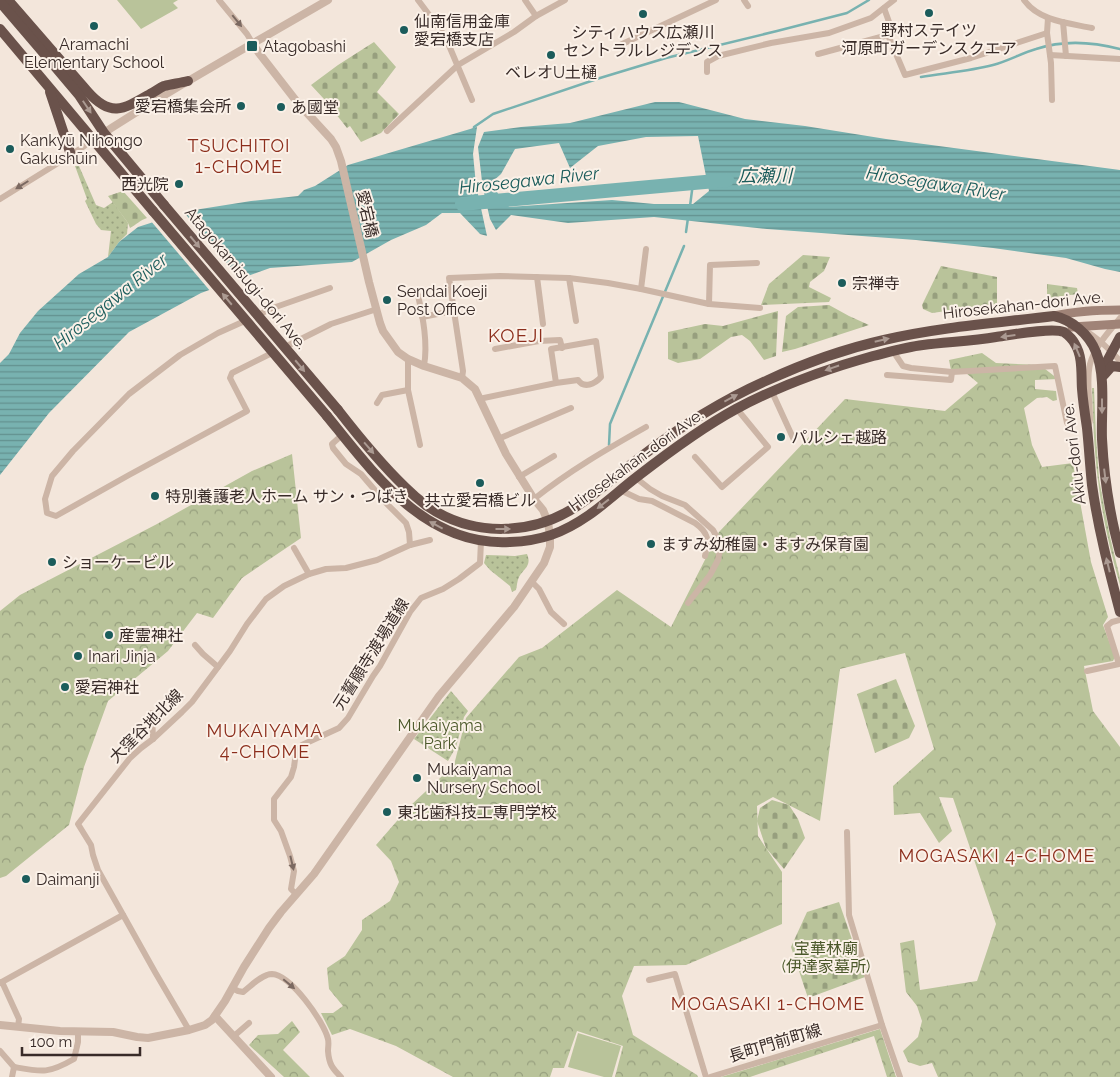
<svg xmlns="http://www.w3.org/2000/svg" width="1120" height="1077" font-family="Raleway,'Noto Sans JP',sans-serif">
<defs>
<pattern id="grass-dots" width="8" height="8" patternUnits="userSpaceOnUse" patternTransform="scale(1.25)"><rect width="8" height="8" fill="#b9c39a"/><path d="M2 2h.1M6 6h.1" fill="none" stroke="#979f7e" stroke-width="1.8" stroke-linecap="round"/></pattern>
<pattern id="forest-crowns" width="20" height="18" patternUnits="userSpaceOnUse" patternTransform="scale(1.25)"><rect width="20" height="18" fill="#b9c39a"/><path d="M2 6a3 3 0 1 1 6 0M12 15a3 3 0 1 1 6 0" fill="none" stroke="#979f7e"/></pattern>
<pattern id="cemetery-stones" width="16" height="16" patternUnits="userSpaceOnUse" patternTransform="scale(1.25)"><rect width="16" height="16" fill="#b9c39a"/><path d="M2 7V4a2 2 0 0 1 4 0v3zM10 15v-3a2 2 0 0 1 4 0v3z" fill="#979f7e"/></pattern>
<pattern id="water-rules" width="6" height="5" patternUnits="userSpaceOnUse" patternTransform="scale(1.25)"><rect width="6" height="5" fill="#78b2b0"/><path d="M0 2.5h6" fill="none" stroke="#63918f"/></pattern>
</defs>
<rect width="100%" height="100%" fill="#f3e6db"/>
<g fill="url(#grass-dots)">
<polygon points="75,166 79,166 96,205 104,208 113,202 128,223 127,234 119,242 108,257 111,231 101,230 96,224 85,201 87,199"/>
<path d="M1092 388H1094L1096 437 1099 479 1110 537 1120 578V585C1110 551 1102 515 1098 480 1094 450 1093 419 1092 388Z"/>
<path d="M527 554C532 566 524 568 519 577 517 581 517 586 516 590L512 592 510 586 490 570 484 563 486 555 515 556Z"/>
<polygon points="451,691 468,711 464,717 456,747 448,761 414,739"/>
</g>
<g fill="url(#forest-crowns)">
<polygon points="982,353 996,363 1040,365 1058,379 1035,380 1035,389 1056,391 1057,400 1053,401 1047,397 1037,398 1024,408 1032,445 1042,467 1073,463 1091,562 1108,617 1103,625 1115,657 1113,661 1084,666 1093,711 1120,747 1120,1077 938,1077 932,1063 920,1066 908,1062 903,1051 918,1037 922,1021 917,1006 906,992 900,943 914,940 920,990 977,981 996,924 953,798 939,797 952,831 939,843 920,813 894,815 893,786 934,749 905,653 840,669 820,821 773,797 757,806 758,836 782,872 782,924 686,965 634,966 622,996 633,1035 697,1075 698,1077 615,1077 623,1046 577,1031 564,1068 553,1068 550,1077 453,1077 396,1046 350,1029 332,1035 321,1013 333,1013 343,1006 329,989 327,968 345,956 362,930 362,920 390,901 399,882 391,861 376,845 410,806 454,765 466,718 519,657 542,648 617,590 671,627 719,532 845,399 945,411 978,383 966,373 951,370 949,360"/>
<polygon points="292,454 301,538 242,578 213,618 197,613 168,651 108,701 84,767 69,825 6,876 0,878 0,611 20,595 157,524 252,471"/>
<polygon points="292,1021 300,1032 283,1050 310,1077 284,1077 249,1045 258,1035 278,1034"/>
<polygon points="880,1029 896,1077 887,1077 874,1036 750,1077 721,1077"/>
</g>
<g fill="url(#cemetery-stones)">
<polygon points="374,42 396,67 377,92 399,114 381,133 361,142 350,126 347,128 324,99 311,85 338,65"/>
<path d="M123 191 147 218C140 220 136 225 130 228L128 223 108 196Z"/>
<polygon points="803,255 830,257 824,271 810,282 809,287 831,298 829,302 761,305 769,284"/>
<polygon points="941,266 997,277 997,304 932,313 923,309 922,305"/>
<polygon points="1047,284 1077,288 1078,294 1047,298"/>
<polygon points="829,305 849,316 869,325 795,349 782,352 786,316 798,307"/>
<polygon points="778,311 776,356 764,360 750,341 742,335 731,337 700,359 678,363 668,359 668,332 705,324 723,326"/>
<polygon points="896,679 915,726 909,738 875,753 857,694"/>
<polygon points="772,800 789,805 798,819 805,838 784,869 766,848 757,821 760,808"/>
<polygon points="839,902 865,977 808,998 791,947 807,912"/>
</g>
<g fill="#b9c39a">
<polygon points="117,0 178,0 173,3 178,8 141,29"/>
<polygon points="578,1033 621,1046 612,1077 604,1077 568,1067"/>
</g>
<g fill="url(#water-rules)">
<polygon points="655,102 679,102 745,119 805,126 886,139 1120,170 1120,272 1105,269 1066,258 993,248 916,240 767,229 654,217 568,223 511,215 496,230 490,219 484,193 493,186 507,207 612,200 654,204 693,204 709,191 698,136 646,137 598,146 570,168 559,143 515,149 501,174 483,190 478,147 484,132 521,127 570,123"/>
<polygon points="477,127 473,154 476,185 487,236 480,234 460,213 442,213 426,225 391,240 352,262 270,268 201,293 129,332 49,413 0,475 0,363 9,354 20,333 38,311 79,274 108,257 119,242 138,227 188,211 251,201 298,196 304,190 315,186 348,165"/>
</g>
<polygon fill="#f3e6db" points="182,210 242,281 211,292 150,220"/>
<g fill="none" stroke-linecap="round" stroke-linejoin="round">
<g stroke="#78b2b0" stroke-width="2.5">
<path d="M921 77C945 73 970 71 993 65 1008 61 1022 53 1036 49 1063 40 1093 42 1120 49"/>
<polyline points="474,130 474,127 493,114 600,78 666,58 777,31 847,13 869,0"/>
<polyline points="690,206 693,183"/>
<polyline points="686,232 688,218"/>
<polyline points="609,445 610,424 684,246"/>
</g>
<polyline stroke="#78b2b0" stroke-width="14" points="462,204 727,180"/>
<g stroke="#ccb5a6" stroke-width="6">
<polyline points="219,0 247,34 253,44"/>
<polyline points="418,0 445,36 472,100"/>
<polyline points="525,0 536,16"/>
<polyline points="744,0 748,6"/>
<path d="M1024 0C1039 21 1068 23 1092 28"/>
<polyline points="884,8 893,33 888,35 905,75 971,58 1047,33"/>
<polyline points="1048,18 1047,33 1051,63 1052,100"/>
<polyline points="1063,22 1066,56"/>
<polyline points="618,46 716,0"/>
<polyline points="818,54 888,35"/>
<polyline points="1050,55 1120,59"/>
<polyline points="707,72 707,62 718,56 771,43 829,33 871,18 894,0"/>
<polyline points="387,131 458,65 514,32 536,16 565,0"/>
<polyline points="0,199 71,155 93,140"/>
<polyline points="537,277 543,324"/>
<polyline points="569,278 576,321"/>
<polyline points="641,289 646,249"/>
<path d="M418 295C423 318 428 343 424 366"/>
<polyline points="709,304 710,265 757,263"/>
<polyline points="256,316 270,309 330,288"/>
<polyline points="422,317 453,311"/>
<polyline points="247,320 218,333 180,355 129,394 73,451 52,476 45,499 47,513 56,516 129,475 247,411 230,378 232,373 274,352"/>
<path d="M1086 331C1098 338 1110 350 1120 361"/>
<polyline points="283,348 331,324 377,309"/>
<polyline points="495,349 539,341 560,340 562,348"/>
<polyline points="408,359 408,390 420,445"/>
<polyline points="952,372 1055,366 1067,423"/>
<polyline points="887,375 951,380 952,372 911,368 903,366 893,351"/>
<polyline points="462,378 463,371 449,278 500,276 569,278 608,283 641,289 709,304 760,308"/>
<polyline points="772,392 794,440"/>
<path d="M479 399 556 383 578 380C584 389 595 384 601 377L596 341 551 349 556 383"/>
<polyline points="377,403 382,395 408,390"/>
<path d="M1089 424 1090 420C1090 402 1086 381 1090 364 1095 346 1109 332 1120 318"/>
<polyline points="342,435 332,444 333,448 346,464 361,474 385,502 406,523 409,532 410,545"/>
<polyline points="498,439 571,408"/>
<polyline points="695,457 722,487 768,447 737,409"/>
<polyline points="519,477 554,456"/>
<polyline points="636,478 650,489 662,496 685,505 713,530 721,545 718,560 710,575 688,603"/>
<path d="M620 490 639 499 652 501 695 523C709 533 709 540 705 556"/>
<path d="M534 499C569 471 607 449 646 427"/>
<polyline points="294,548 309,574"/>
<polyline points="532,582 539,589 551,612 564,624"/>
<polyline points="195,645 203,654 218,667"/>
<polyline points="1087,671 1119,664 1107,626 1112,622 1120,620"/>
<polyline points="152,713 153,739"/>
<polyline points="847,832 849,915 882,1025"/>
<polyline points="296,894 291,889 294,871 290,856 281,831 274,820 274,799 291,777 294,767 296,752 302,745 339,728 348,718 373,676 380,666 410,612 421,598 443,589 459,579 480,563 481,541"/>
<polyline points="649,980 675,974 706,1077"/>
<polyline points="2,982 19,1019 18,1027"/>
<polyline points="0,983 123,915"/>
<path d="M232 988 238 991 243 992C251 986 262 974 272 974 291 975 324 1022 328 1039 329 1043 328 1047 328 1051 329 1064 332 1068 341 1077"/>
<polyline points="189,1030 155,972 98,870 93,855 91,845 78,824 130,758 141,748 153,739 182,712 192,702 230,651 247,624 266,599 284,586 309,574 326,569 346,568 377,560 410,545 430,540"/>
<polyline points="234,1036 249,1023"/>
<polyline points="0,1051 14,1067 12,1077"/>
<path d="M14 1067C42 1072 48 1074 74 1059L78 1042V1031"/>
<polyline points="710,1077 882,1025 900,1077"/>
</g>
<g stroke="#ccb5a6" stroke-width="8">
<path d="M93 140C169 90 249 46 328 0"/>
<polyline points="215,1016 271,1077"/>
<polyline points="0,1025 60,1031 113,1032 137,1037 148,1038 189,1030 205,1025 212,1020 225,1001 244,967 269,928 281,912 314,874 439,696 514,607 544,563 550,547 550,536 548,522 543,510 534,499 506,454 475,389 462,378 424,366 408,359 398,352 383,331 380,323 369,282 341,161 336,147 331,139 297,102 259,53 253,44"/>
</g>
<g stroke="#a08377" stroke-width="9">
<path d="M1054 316C1076 311 1098 310 1120 310"/>
<polyline points="1072,327 1120,324"/>
</g>
<g stroke="#6a524b" stroke-width="10">
<path d="M8 0 88 92C111 118 124 109 150 94 155 92 159 88 164 86 172 84 180 83 188 81"/>
<polyline points="0,2 41,50 79,95 104,133 164,205"/>
<polyline points="0,29 153,211"/>
<polyline points="50,92 71,155"/>
<polyline points="1103,374 1106,363 1120,337"/>
<polyline points="1104,375 1112,366 1120,367"/>
<path d="M338 410C359 437 381 464 405 487 412 494 419 500 427 506 472 537 532 536 577 506 600 491 620 472 642 456 681 426 723 400 768 380 805 363 844 349 884 340 940 327 997 323 1054 316 1072 320 1089 334 1096 352 1106 376 1101 413 1102 439 1104 478 1110 516 1120 553"/>
<path d="M327 416C374 474 426 547 510 542 541 541 563 533 589 515 606 503 621 489 638 476 669 452 701 428 736 409 779 386 826 369 873 356 889 352 906 347 923 345 947 342 972 341 996 337 1010 335 1053 327 1064 332 1068 335 1073 340 1075 344 1083 357 1081 374 1082 389 1083 402 1085 415 1087 428 1089 447 1090 466 1092 485 1098 528 1109 570 1120 612"/>
</g>
<g stroke="#6a524b" stroke-width="10">
<polyline points="164,205 338,410"/>
<polyline points="153,211 327,416"/>
</g>
</g>
<defs><path id="oneway-solid" d="M-6-.8H1V-3.2L6.5 0L1 3.2V.8H-6Z" transform="scale(1.25)"/></defs>
<g fill="#7b6961">
<use href="#oneway-solid" transform="translate(237 21) rotate(51)"/>
<use href="#oneway-solid" transform="translate(22 185) rotate(148)"/>
<use href="#oneway-solid" transform="translate(292 863) rotate(77)"/>
<use href="#oneway-solid" transform="translate(289 984) rotate(40)"/>
</g>
<g fill="#ab9a92">
<use href="#oneway-solid" transform="translate(87 107) rotate(56)"/>
<use href="#oneway-solid" transform="translate(195 242) rotate(50)"/>
<use href="#oneway-solid" transform="translate(227 299) rotate(-130)"/>
<use href="#oneway-solid" transform="translate(1008 336) rotate(172)"/>
<use href="#oneway-solid" transform="translate(882 340) rotate(-13)"/>
<use href="#oneway-solid" transform="translate(1077 350) rotate(-113)"/>
<use href="#oneway-solid" transform="translate(300 366) rotate(50)"/>
<use href="#oneway-solid" transform="translate(832 368) rotate(161)"/>
<use href="#oneway-solid" transform="translate(731 398) rotate(-28)"/>
<use href="#oneway-solid" transform="translate(1102 406) rotate(90)"/>
<use href="#oneway-solid" transform="translate(369 448) rotate(49)"/>
<use href="#oneway-solid" transform="translate(1105 476) rotate(83)"/>
<use href="#oneway-solid" transform="translate(603 504) rotate(142)"/>
<use href="#oneway-solid" transform="translate(436 525) rotate(-152)"/>
<use href="#oneway-solid" transform="translate(503 529)"/>
<use href="#oneway-solid" transform="translate(1108 565) rotate(-104)"/>
</g>
<g fill="#1b5c5b" stroke="#fbf1e8" stroke-width="2">
<circle cx="929" cy="13" r="5"/>
<circle cx="643" cy="14" r="5"/>
<circle cx="94" cy="26" r="5"/>
<circle cx="404" cy="30" r="5"/>
<rect x="246" y="40" width="12" height="12" rx="2.5"/>
<circle cx="551" cy="55" r="5"/>
<circle cx="241" cy="106" r="5"/>
<circle cx="281" cy="107" r="5"/>
<circle cx="10" cy="149" r="5"/>
<circle cx="179" cy="184" r="5"/>
<circle cx="842" cy="283" r="5"/>
<circle cx="387" cy="300" r="5"/>
<circle cx="781" cy="437" r="5"/>
<circle cx="480" cy="483" r="5"/>
<circle cx="155" cy="496" r="5"/>
<circle cx="651" cy="544" r="5"/>
<circle cx="52" cy="562" r="5"/>
<circle cx="109" cy="635" r="5"/>
<circle cx="78" cy="656" r="5"/>
<circle cx="65" cy="687" r="5"/>
<circle cx="417" cy="778" r="5"/>
<circle cx="387" cy="812" r="5"/>
<circle cx="26" cy="879" r="5"/>
</g>
<g text-anchor="middle" dominant-baseline="central" stroke-width="4" stroke-linejoin="round" paint-order="stroke">
<g font-size="16" fill="#382b28" stroke="#fbf1e8" text-anchor="start">
<text x="414" y="21">仙南信用金庫<tspan x="414" dy="18">愛宕橋支店</tspan></text>
<text x="929" y="30" text-anchor="middle">野村ステイツ<tspan x="929" dy="18">河原町ガーデンスクエア</tspan></text>
<text x="643" y="32" text-anchor="middle">シティハウス広瀬川<tspan x="643" dy="18">セントラルレジデンス</tspan></text>
<text x="94" y="44" text-anchor="middle">Aramachi<tspan x="94" dy="18">Elementary School</tspan></text>
<text x="263" y="46">Atagobashi</text>
<text x="551" y="72" text-anchor="middle">ベレオU土樋</text>
<text x="231" y="106" text-anchor="end">愛宕橋集会所</text>
<text x="291" y="107">あ國堂</text>
<text x="20" y="140">Kankyū Nihongo<tspan x="20" dy="18">Gakushūin</tspan></text>
<text x="169" y="184" text-anchor="end">西光院</text>
<text x="852" y="283">宗禅寺</text>
<text x="397" y="291">Sendai Koeji<tspan x="397" dy="18">Post Office</tspan></text>
<text x="791" y="437">パルシェ越路</text>
<text x="165" y="496">特別養護老人ホーム サン・つばき</text>
<text x="480" y="500" text-anchor="middle">共立愛宕橋ビル</text>
<text x="661" y="544">ますみ幼稚園・ますみ保育園</text>
<text x="62" y="562">ショーケービル</text>
<text x="119" y="635">産霊神社</text>
<text x="88" y="656">Inari Jinja</text>
<text x="75" y="687">愛宕神社</text>
<text x="427" y="769">Mukaiyama<tspan x="427" dy="18">Nursery School</tspan></text>
<text x="397" y="812">東北歯科技工専門学校</text>
<text x="36" y="879">Daimanji</text>
</g>
<g font-size="16" fill="#382b28" stroke="#fbf1e8">
<text transform="translate(367 214) rotate(77)">愛宕橋</text>
<text transform="translate(246 278) rotate(50)">Atagokamisugi-dori Ave.</text>
<text transform="translate(1023 305) rotate(-6)">Hirosekahan-dori Ave.</text>
<text transform="translate(1074 454) rotate(-97)">Akiu-dori Ave.</text>
<text transform="translate(636 460) rotate(-36)">Hirosekahan-dori Ave.</text>
<text transform="translate(371 654) rotate(-58)">元誓願寺渡場道線</text>
<text transform="translate(146 726) rotate(-45)">大窪谷地北線</text>
<text transform="translate(775 1043) rotate(-17)">長町門前町線</text>
</g>
<g font-size="16" fill="#4b582a" stroke="#fbf1e8">
<text x="440" y="725">Mukaiyama<tspan x="440" dy="18">Park</tspan></text>
<text x="826" y="948">宝華林廟<tspan x="826" dy="18">(伊達家墓所)</tspan></text>
</g>
<g font-size="18" letter-spacing="1" fill="#8c2e1c" stroke="#fbf1e8">
<text x="239" y="145">TSUCHITOI<tspan x="239" dy="21">1-CHOME</tspan></text>
<text x="265" y="730">MUKAIYAMA<tspan x="265" dy="21">4-CHOME</tspan></text>
<text x="997" y="855">MOGASAKI 4-CHOME</text>
<text x="768" y="1003">MOGASAKI 1-CHOME</text>
</g>
<g font-size="18" font-style="italic" fill="#1b5c5b" stroke="#fbf1e8">
<text x="765" y="175">広瀬川</text>
<text transform="translate(529 180) rotate(-6)">Hirosegawa River</text>
<text transform="translate(936 183) rotate(9)">Hirosegawa River</text>
<text transform="translate(110 301) rotate(-39)">Hirosegawa River</text>
</g>
<g font-size="19" letter-spacing="1" fill="#8c2e1c" stroke="#fbf1e8">
<text x="516" y="335">KOEJI</text>
</g>
</g>
<path d="M22 1047v8h118v-8" fill="none" stroke="#382b28" stroke-width="2.5"/>
<text x="30" y="1047" font-size="15" fill="#382b28" stroke="#fbf1e8" stroke-width="4" paint-order="stroke">100 m</text>
</svg>
